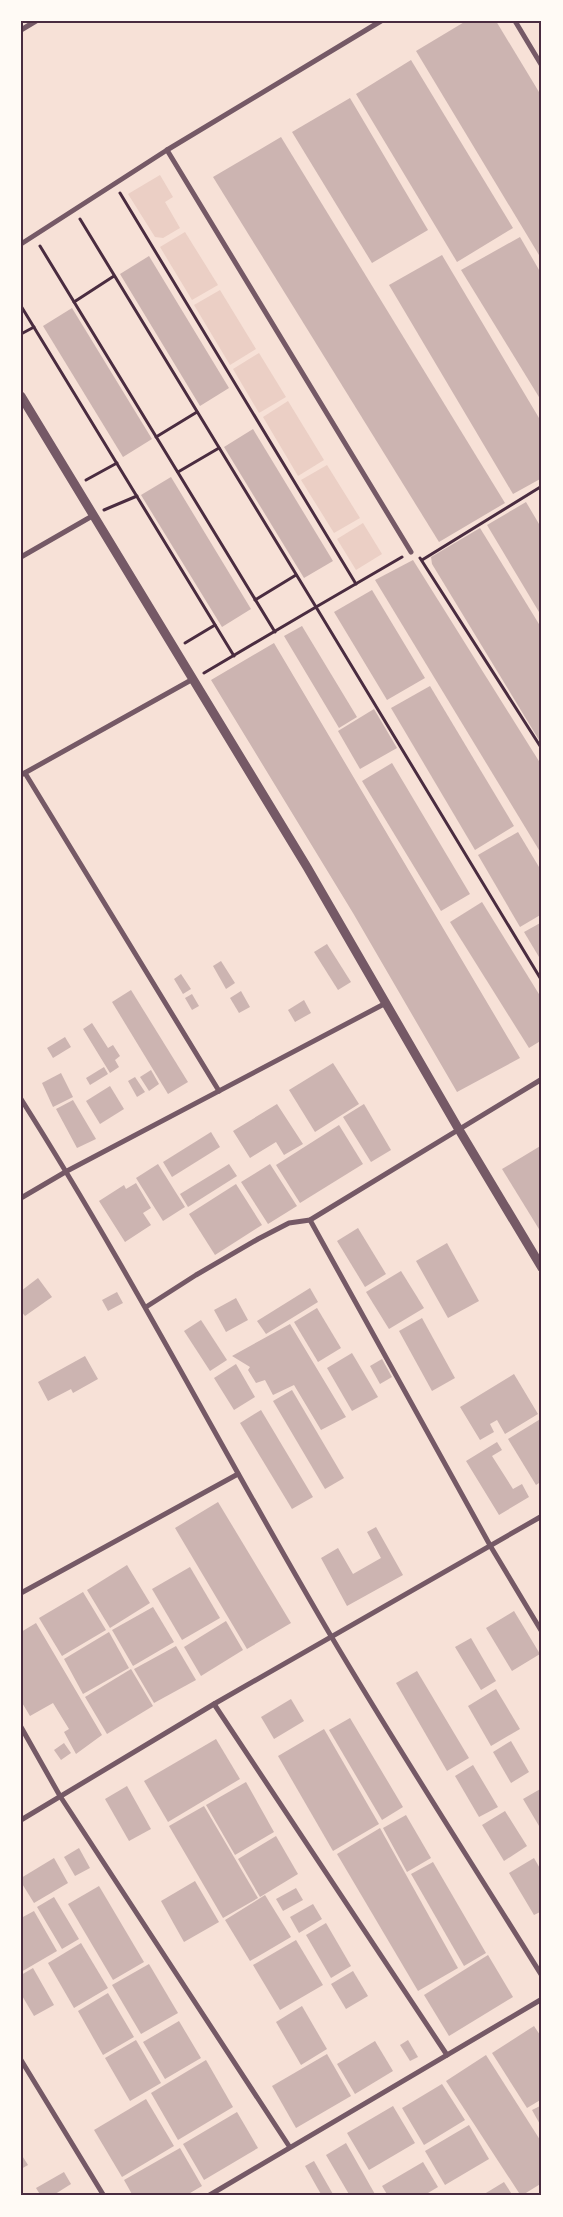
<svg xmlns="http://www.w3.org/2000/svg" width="563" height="2217" font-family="Montserrat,sans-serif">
<rect width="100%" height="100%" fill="#f7e1d7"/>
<g fill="#ebcfc5">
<polygon points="160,175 173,197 165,202 180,228 163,238 155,237 128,194"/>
<polygon points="185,232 218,285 192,300 160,247"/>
<polygon points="220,290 256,349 230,365 194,305"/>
<polygon points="259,353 286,397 259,413 233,369"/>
<polygon points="288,401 324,460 298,476 263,417"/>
<polygon points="327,465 360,518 334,533 301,480"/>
<polygon points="363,523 382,554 356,570 337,539"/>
</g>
<g fill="#ccb4b1">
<polygon points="466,21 496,21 542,97 542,260 416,51"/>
<polygon points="411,60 513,228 457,262 356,94"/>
<polygon points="350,98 428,230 372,263 292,132"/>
<polygon points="281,137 505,503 439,542 213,177"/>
<polygon points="520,237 542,275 542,402 461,270"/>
<polygon points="442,255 542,423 542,478 513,494 389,285"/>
<polygon points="149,256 229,388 200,406 120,274"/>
<polygon points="72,308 152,439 123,457 43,326"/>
<polygon points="253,429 333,561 304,578 224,447"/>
<polygon points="171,477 251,609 222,627 141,495"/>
<polygon points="526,502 542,529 542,617 487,525"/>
<polygon points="480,528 542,629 542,745 432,564 431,557"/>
<polygon points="413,560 542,766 542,855 375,580"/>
<polygon points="372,590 425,678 387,700 334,612"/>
<polygon points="302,626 357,717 339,728 284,636"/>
<polygon points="274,643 520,1058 457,1092 353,913 211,680"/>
<polygon points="430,686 514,826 475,850 391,708"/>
<polygon points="374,709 397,748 360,769 338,731"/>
<polygon points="392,763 470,894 441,911 362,781"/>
<polygon points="518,832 542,872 542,914 520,927 478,855"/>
<polygon points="482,902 542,999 542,1040 529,1048 450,922"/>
<polygon points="542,922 542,962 524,932"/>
<polygon points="327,944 351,982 338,990 314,952"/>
<polygon points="221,961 235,983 226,989 213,966"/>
<polygon points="181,974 191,989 183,994 174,979"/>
<polygon points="131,990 188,1082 168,1094 112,1002"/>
<polygon points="241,991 250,1007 239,1013 230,998"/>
<polygon points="192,994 199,1006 192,1010 185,998"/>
<polygon points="304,1000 311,1013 295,1022 288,1010"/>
<polygon points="92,1023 108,1048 113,1045 120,1056 115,1060 119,1067 110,1073 83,1029"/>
<polygon points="65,1037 71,1047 53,1058 47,1048"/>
<polygon points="333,1063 359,1104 315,1132 289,1090"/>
<polygon points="104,1067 108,1074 90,1085 86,1078"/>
<polygon points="151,1070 159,1084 149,1091 140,1077"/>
<polygon points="61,1073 73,1097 53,1107 42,1083"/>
<polygon points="135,1077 145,1092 137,1097 128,1081"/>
<polygon points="110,1086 124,1109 100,1124 86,1101"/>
<polygon points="73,1100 96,1139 77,1148 56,1109"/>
<polygon points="277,1104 303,1144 284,1155 276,1142 250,1158 233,1131"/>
<polygon points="364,1104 391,1150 371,1162 343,1117"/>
<polygon points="339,1125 363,1164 300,1203 276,1165"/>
<polygon points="211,1132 220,1147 172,1177 163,1162"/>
<polygon points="542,1145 542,1234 502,1169"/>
<polygon points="158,1164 185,1207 163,1221 136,1178"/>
<polygon points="229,1164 237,1176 188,1207 180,1194"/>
<polygon points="270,1164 297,1206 268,1224 241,1182"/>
<polygon points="136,1183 151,1208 143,1213 151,1225 125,1242 99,1201 124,1185 126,1189"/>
<polygon points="236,1184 262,1225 215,1255 189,1214"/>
<polygon points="358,1228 386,1274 365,1287 337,1241"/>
<polygon points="447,1243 479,1301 448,1318 416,1261"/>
<polygon points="401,1271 424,1308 389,1329 366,1292"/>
<polygon points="38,1278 52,1297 25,1316 21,1311 21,1291"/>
<polygon points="310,1288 318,1302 266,1334 257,1321"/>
<polygon points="117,1292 123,1303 108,1311 102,1300"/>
<polygon points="236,1298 248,1320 226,1332 214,1310"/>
<polygon points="317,1308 341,1348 318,1362 294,1322"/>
<polygon points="422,1318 455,1378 432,1391 399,1331"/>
<polygon points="201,1320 227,1360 210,1371 184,1331"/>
<polygon points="290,1324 346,1417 321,1430 294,1385 273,1395 265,1380 256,1383 248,1370 250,1367 232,1356"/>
<polygon points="352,1353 378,1397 352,1411 327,1368"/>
<polygon points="85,1356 98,1379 73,1393 71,1389 48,1401 38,1382"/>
<polygon points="382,1359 392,1377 380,1384 370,1366"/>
<polygon points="236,1364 255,1397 234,1410 214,1378"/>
<polygon points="514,1374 538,1414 505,1434 497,1420 490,1424 494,1432 480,1440 460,1407"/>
<polygon points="292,1390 344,1478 325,1489 273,1401"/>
<polygon points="261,1410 313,1497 292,1509 240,1423"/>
<polygon points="542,1418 542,1481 536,1485 508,1439"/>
<polygon points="497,1442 502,1450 492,1456 513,1489 522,1484 529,1497 499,1515 466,1461"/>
<polygon points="218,1502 291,1623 247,1649 175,1528"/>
<polygon points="376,1527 403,1575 347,1606 321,1558 338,1548 353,1574 381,1558 367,1532"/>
<polygon points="127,1565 150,1603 110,1628 87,1590"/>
<polygon points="190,1567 220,1618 182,1640 152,1589"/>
<polygon points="83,1592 106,1630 62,1656 39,1618"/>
<polygon points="153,1607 174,1642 133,1666 112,1630"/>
<polygon points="514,1611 540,1654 512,1671 486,1628"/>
<polygon points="226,1621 243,1650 201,1676 184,1647"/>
<polygon points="36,1623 102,1735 76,1754 64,1732 69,1729 53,1703 30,1716 21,1701 21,1632"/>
<polygon points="109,1632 129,1668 83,1694 64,1659"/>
<polygon points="471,1638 496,1681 481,1690 455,1647"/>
<polygon points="176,1646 196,1680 154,1703 134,1669"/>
<polygon points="131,1669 153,1706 107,1734 85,1697"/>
<polygon points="417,1671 469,1758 447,1771 396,1683"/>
<polygon points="496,1689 520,1729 491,1746 468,1706"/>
<polygon points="291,1699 304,1721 274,1739 261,1717"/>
<polygon points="350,1718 403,1807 382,1820 329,1730"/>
<polygon points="324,1729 379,1824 333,1851 278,1756"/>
<polygon points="216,1739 240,1779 168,1822 144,1781"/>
<polygon points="511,1741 529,1772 511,1783 493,1752"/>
<polygon points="64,1743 71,1753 61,1760 54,1750"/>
<polygon points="473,1765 498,1807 479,1817 455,1776"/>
<polygon points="246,1782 274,1832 235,1855 206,1805"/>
<polygon points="127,1786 151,1829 129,1841 105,1799"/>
<polygon points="542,1788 542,1831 523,1799"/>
<polygon points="204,1806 258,1898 223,1918 169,1826"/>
<polygon points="505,1811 527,1846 504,1861 482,1825"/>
<polygon points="406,1815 431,1858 407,1872 383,1828"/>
<polygon points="380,1828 458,1968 418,1991 337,1854"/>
<polygon points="276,1836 298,1874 260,1897 238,1859"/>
<polygon points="79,1848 90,1868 75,1876 64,1857"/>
<polygon points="54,1858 68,1883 34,1903 21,1882 21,1878"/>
<polygon points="534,1858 542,1872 542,1911 534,1915 509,1873"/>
<polygon points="433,1862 486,1953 464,1966 411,1874"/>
<polygon points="195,1881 219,1922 184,1942 161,1901"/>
<polygon points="99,1886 144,1962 113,1980 68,1904"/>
<polygon points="296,1888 303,1900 283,1911 276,1899"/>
<polygon points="265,1895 291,1937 250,1961 225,1920"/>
<polygon points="54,1897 79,1939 62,1949 37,1907"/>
<polygon points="313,1904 322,1919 299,1933 290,1917"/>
<polygon points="34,1911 57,1951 21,1972 21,1918"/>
<polygon points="326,1923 351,1966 331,1978 306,1935"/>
<polygon points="296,1940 323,1985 280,2010 253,1965"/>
<polygon points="81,1943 108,1988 74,2008 48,1963"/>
<polygon points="488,1955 513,1997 449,2036 424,1995"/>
<polygon points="149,1964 178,2013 141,2034 112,1985"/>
<polygon points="33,1968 54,2005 34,2016 21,1994 21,1975"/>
<polygon points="353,1971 368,1996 346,2009 331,1984"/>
<polygon points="108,1993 134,2037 103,2055 78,2011"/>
<polygon points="302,2006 327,2049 301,2065 276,2022"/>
<polygon points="179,2021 201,2058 165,2079 143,2042"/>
<polygon points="534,2026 542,2038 542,2099 527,2108 492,2053"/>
<polygon points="136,2040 161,2083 130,2101 105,2058"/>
<polygon points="408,2040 418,2057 410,2061 400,2045"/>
<polygon points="375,2041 393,2071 355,2094 337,2064"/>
<polygon points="327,2054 351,2096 296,2128 272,2086"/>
<polygon points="486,2055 542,2143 542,2183 521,2196 446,2081"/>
<polygon points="206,2060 233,2107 178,2140 151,2093"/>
<polygon points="442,2084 465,2120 424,2145 402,2108"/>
<polygon points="146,2099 174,2146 122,2177 94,2130"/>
<polygon points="542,2105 542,2128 532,2110"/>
<polygon points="393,2106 415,2143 369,2170 347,2133"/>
<polygon points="237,2112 258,2148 204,2180 183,2144"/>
<polygon points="469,2125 489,2159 445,2185 425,2151"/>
<polygon points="346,2143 376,2196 350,2196 326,2155"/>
<polygon points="180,2148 202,2186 185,2196 133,2196 124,2180"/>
<polygon points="21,2154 28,2165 21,2169"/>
<polygon points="314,2161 334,2196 322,2196 305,2166"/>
<polygon points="423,2162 438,2187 423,2196 388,2196 382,2186"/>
<polygon points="64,2172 71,2184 52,2196 41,2196 36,2188"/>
<polygon points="504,2182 513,2196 481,2196"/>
</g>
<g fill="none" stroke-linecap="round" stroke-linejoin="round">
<g stroke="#4a2c40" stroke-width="3">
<polyline points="120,193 356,584"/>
<polyline points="80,219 316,607 402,557"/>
<polyline points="40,246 275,632"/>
<polyline points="74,302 114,276"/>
<polyline points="21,306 234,656"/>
<polyline points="21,334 34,327"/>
<polyline points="156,437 197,412"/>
<polyline points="178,472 219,448"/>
<polyline points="86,480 117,463"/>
<polyline points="104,510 137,496"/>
<polyline points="420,558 542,749"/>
<polyline points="422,560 542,486"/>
<polyline points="255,600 296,575"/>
<polyline points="185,643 215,625"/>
<polyline points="204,673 316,607 542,981"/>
</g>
<g stroke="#755966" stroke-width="5">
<polyline points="515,21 542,66"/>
<polyline points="21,30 36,21"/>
<polyline points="167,150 411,552"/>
<polyline points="21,244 167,150 381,21"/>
<polyline points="21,557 94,515"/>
<polyline points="25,773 219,1091"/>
<polyline points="21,775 193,679"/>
<path d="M21 1099C132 1274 226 1458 331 1636 399 1751 472 1863 542 1976"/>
<polyline points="21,1198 67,1171 386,1003"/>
<polyline points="310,1220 491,1547 542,1632"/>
<polyline points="146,1307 196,1275 258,1239 289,1223 310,1220 542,1079"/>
<polyline points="21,1593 238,1474"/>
<polyline points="214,1704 447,2055"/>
<polyline points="21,1727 60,1796 289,2146"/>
<polyline points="21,1820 214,1704 542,1516"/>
<polyline points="21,2060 104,2196"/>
<polyline points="208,2196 542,1999"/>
</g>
<polyline stroke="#755966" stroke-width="9" points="21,396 307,867 458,1128 542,1268"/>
</g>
<rect width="563" height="2217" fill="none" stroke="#fffaf5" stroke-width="45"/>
<rect x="22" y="22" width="518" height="2172" fill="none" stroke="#4a2c40" stroke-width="2"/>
</svg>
